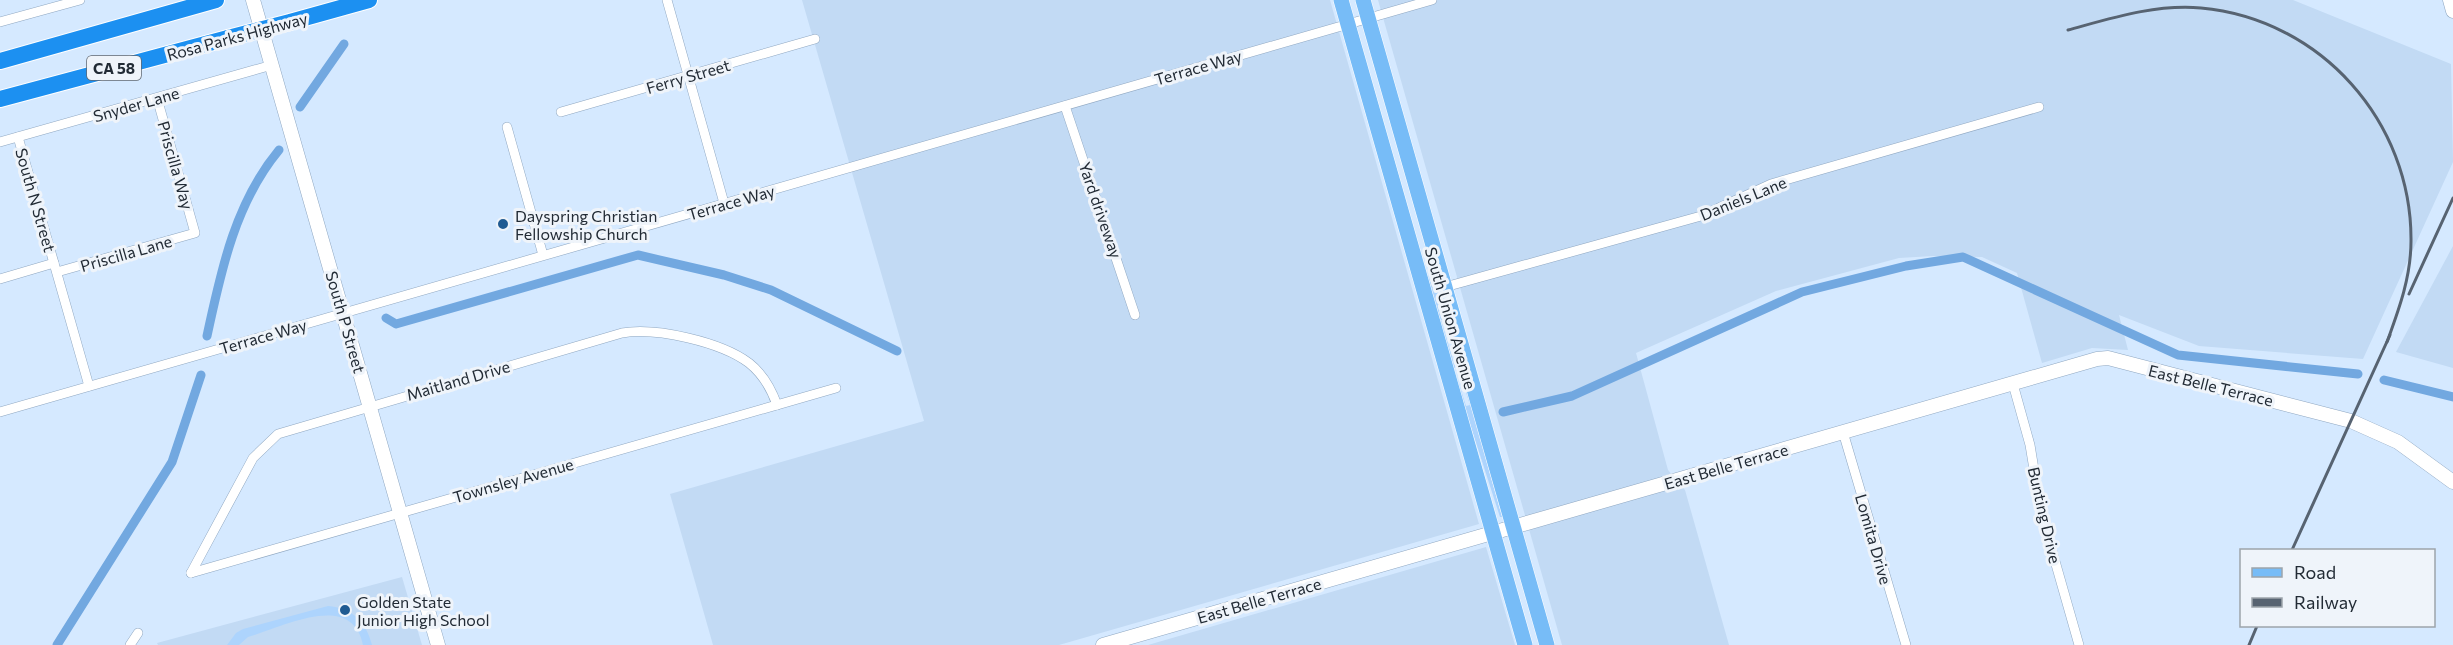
<svg xmlns="http://www.w3.org/2000/svg" width="2453" height="645" font-family="Commissioner,sans-serif">
<rect width="100%" height="100%" fill="#d5e9ff"/>
<g fill="#c2daf4">
<polygon points="802,0 1330,0 1479,524 1059,645 713,645 670,494 924,421"/>
<polygon points="1378,0 2293,0 2451,64 2453,162 2363,359 2199,346 2119,315 2128,350 2092,348 2042,363 2017,273 1982,257 1933,256 1899,258 1776,291 1636,353 1668,470 1685,490 1729,645 1562,645"/>
<polygon points="2453,246 2453,368 2396,352"/>
<polygon points="1486,547 1515,645 1148,645"/>
<polygon points="402,577 422,645 158,645 157,643"/>
</g>
<g fill="#add4fd" fill-rule="evenodd">
<path d="M1426 270 1432 286 1440 294 1502 517H1500L1461 396ZM1444 319 1457 359 1453 360 1441 320ZM1458 367 1470 405 1466 406 1454 368Z"/>
<path d="M328 606C352 608 366 621 372 645H363C352 590 283 627 248 637L239 645H227L236 633 243 629Z"/>
</g>
<g fill="none" stroke-linecap="round" stroke-linejoin="round">
<g stroke="#72a8e0" stroke-width="9">
<polyline points="300,107 344,44"/>
<polyline points="386,318 396,324 638,255 724,275 771,290 897,351"/>
<path d="M207 336C221 271 235 203 279 150"/>
<polyline points="2384,380 2453,397"/>
<polyline points="1503,412 1572,396 1802,292 1906,266 1963,257 2178,355 2358,374"/>
<polyline points="57,645 172,462 201,375"/>
</g>
<g stroke="#8fa7c1" stroke-width="10">
<g id="street">
<polyline points="667,0 724,203"/>
<polyline points="0,22 80,0"/>
<polyline points="1065,106 1135,315"/>
<polyline points="561,112 815,39"/>
<polyline points="507,127 543,255"/>
<polyline points="18,137 89,386"/>
<polyline points="0,142 272,65"/>
<polyline points="57,272 195,233 157,98"/>
<polyline points="0,279 54,263"/>
<polyline points="1445,287 1701,216 1771,184 2039,107"/>
<polyline points="2013,384 2030,445 2041,512 2079,645"/>
<polyline points="0,412 1432,0"/>
<polyline points="1843,432 1906,645"/>
<path d="M191 573 253 458 278 434 622 333C656 327 721 342 749 363 763 374 771 388 777 405"/>
<polyline points="191,573 836,388"/>
<polyline points="130,645 138,633"/>
</g>
</g>
<g stroke="#8fa7c1" stroke-width="15">
<g id="secondary">
<polyline points="253,0 438,645"/>
<polyline points="2450,0 2453,11"/>
<polyline points="1103,645 2097,359 2108,358 2351,421 2398,442 2453,482"/>
</g>
</g>
<g stroke="#fff" stroke-width="16">
<g id="primary">
<polyline points="1341,0 1525,645"/>
<polyline points="1363,0 1547,645"/>
</g>
</g>
<g stroke="#fff" stroke-width="18">
<g id="highway">
<polyline points="290,22 369,0"/>
<polyline points="0,61 216,0"/>
<polyline points="0,99 228,38"/>
</g>
</g>
<use href="#street" stroke="#fff" stroke-width="9"/>
<use href="#secondary" stroke="#fff" stroke-width="14"/>
<use href="#primary" stroke="#77bcf7" stroke-width="15"/>
<use href="#highway" stroke="#1c90f1" stroke-width="16"/>
<g stroke="#576371" stroke-width="3">
<path d="M2068 30C2112 18 2155 4 2201 8 2321 19 2412 122 2411 241 2411 277 2399 309 2387 342"/>
<polyline points="2409,294 2453,198"/>
<polyline points="2292,550 2390,335"/>
<polyline points="2249,645 2257,626"/>
</g>
<g stroke="#fff" stroke-width="18" stroke-linecap="butt">
<polyline id="highway-bridge" points="228,38 290,22"/>
</g>
<use href="#highway-bridge" stroke="#1c90f1" stroke-width="16"/>
</g>
<g fill="#205b92" stroke="#eff4fa" stroke-width="2">
<circle cx="503" cy="224" r="6"/>
<circle cx="345" cy="610" r="6"/>
</g>
<g text-anchor="middle" dominant-baseline="central" stroke-width="6" stroke-linejoin="round" paint-order="stroke">
<rect fill="#eff4fa" stroke="#606770" stroke-width="1.5" x="87" y="56" width="54" height="24" rx="4.5"/>
<g font-size="15" font-weight="bold" fill="#222b35">
<text x="114" y="68">CA 58</text>
</g>
<g font-size="16" fill="#222b35" stroke="#eff4fa">
<text transform="translate(237 36) rotate(-15)">Rosa Parks Highway</text>
<text transform="translate(1198 67) rotate(-16)">Terrace Way</text>
<text transform="translate(688 76) rotate(-16)">Ferry Street</text>
<text transform="translate(136 104) rotate(-16)">Snyder Lane</text>
<text transform="translate(176 165) rotate(74)">Priscilla Way</text>
<text transform="translate(1743 198) rotate(-22)">Daniels Lane</text>
<text transform="translate(36 200) rotate(74)">South N Street</text>
<text transform="translate(731 202) rotate(-16)">Terrace Way</text>
<text transform="translate(1101 210) rotate(71)">Yard driveway</text>
<text transform="translate(126 253) rotate(-16)">Priscilla Lane</text>
<text transform="translate(1451 318) rotate(74)">South Union Avenue</text>
<text transform="translate(346 322) rotate(74)">South P Street</text>
<text transform="translate(263 336) rotate(-16)">Terrace Way</text>
<text transform="translate(458 380) rotate(-16)">Maitland Drive</text>
<text transform="translate(2211 385) rotate(14)">East Belle Terrace</text>
<text transform="translate(1726 466) rotate(-16)">East Belle Terrace</text>
<text transform="translate(513 480) rotate(-16)">Townsley Avenue</text>
<text transform="translate(2045 515) rotate(77)">Bunting Drive</text>
<text transform="translate(1874 539) rotate(74)">Lomita Drive</text>
<text transform="translate(1259 600) rotate(-16)">East Belle Terrace</text>
</g>
<g font-size="16" fill="#222b35" stroke="#eff4fa" text-anchor="start">
<text x="515" y="215">Dayspring Christian<tspan x="515" dy="18">Fellowship Church</tspan></text>
<text x="357" y="601">Golden State<tspan x="357" dy="18">Junior High School</tspan></text>
</g>
</g>
<rect x="2240" y="549" width="195" height="78" fill="#eff4fa" stroke="#9da4ab" stroke-width="1.5"/>
<rect x="2252" y="568" width="30" height="9" fill="#77bcf7" stroke="#9da4ab" stroke-width="1.5"/>
<text x="2294" y="579" font-size="18" fill="#222b35">Road</text>
<rect x="2252" y="598" width="30" height="9" fill="#576371" stroke="#9da4ab" stroke-width="1.5"/>
<text x="2294" y="609" font-size="18" fill="#222b35">Railway</text>
</svg>
